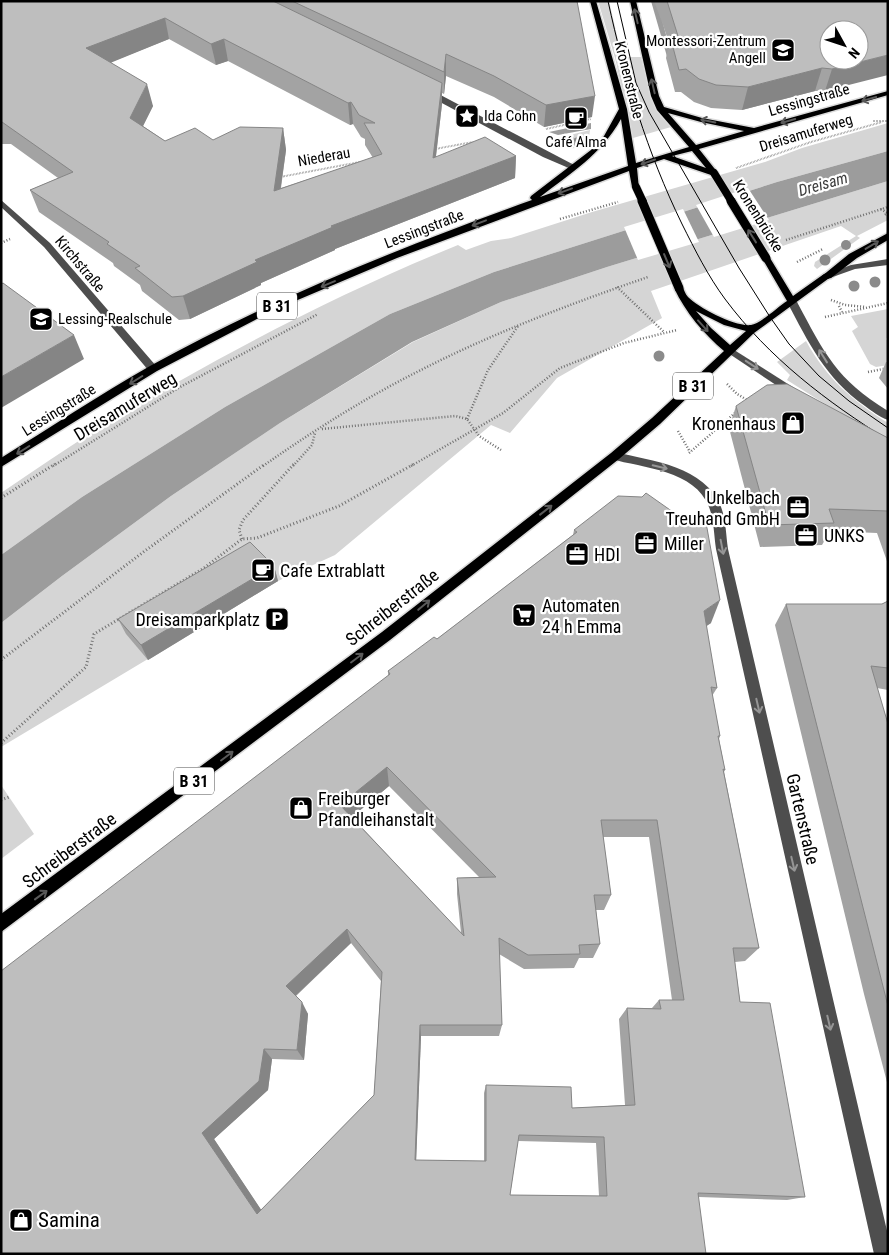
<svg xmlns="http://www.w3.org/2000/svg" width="889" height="1255" font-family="'Roboto Condensed',sans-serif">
<rect width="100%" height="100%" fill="#fff"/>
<g fill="#d5d5d5">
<polygon points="598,1 609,1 622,57 641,57 651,97 658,112 671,127 633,138 615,58"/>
<path d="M888 123V151L777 182 494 272 390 314 225 407 82 497 1 555V493C35 470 68 447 103 426 216 357 335 295 458 245L466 250 491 241 511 238 592 212 765 162 802 148Z"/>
<path d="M590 130C589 148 568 156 558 138Z"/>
<polygon points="888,181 888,220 857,236 860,238 817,269 814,266 815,262 856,236 841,226 651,291 662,318 557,378 510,433 491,425 335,555 278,581 1,747 1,623 62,576 171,496 280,423 413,342 501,302 607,267"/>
<polygon points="888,309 888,337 886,339 888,341 888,365 876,367 870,364 852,331 858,327 851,316"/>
<path d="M806 341C827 379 852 400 888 423V444L787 380 790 375 777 362Z"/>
<polygon points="1,785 34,834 1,859"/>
</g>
<g fill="#9c9c9c">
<polygon points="591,123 591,129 558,135 549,132"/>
<polygon points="888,151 888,181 607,267 501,302 412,342 280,423 171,496 62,576 1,623 1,555 82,497 225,407 390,314 494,272 777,182"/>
</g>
<g fill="#fff">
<polygon points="748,188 769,220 714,237 696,205"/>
<polygon points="683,209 699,242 638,260 624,227"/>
</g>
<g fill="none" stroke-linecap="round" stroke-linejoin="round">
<polygon fill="#9c9c9c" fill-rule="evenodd" points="651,1 657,1 673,61 668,60"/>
<g stroke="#dbdbdb" stroke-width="3">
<g id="major">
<path d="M590 1H596L627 109 636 163 689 147 657 110 651 96 630 1H636L659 96 664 107 702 118 754 128 888 91V95L699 149 718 173 717 175H711L664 159 637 168 639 189 632 187 629 171 397 258 274 310 157 371 1 467V458C51 427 99 395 150 366 271 299 402 247 532 200L530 198 531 196 591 150 604 136 619 109ZM668 113 701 122 744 131 696 145ZM621 119 628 166 540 197C572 172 600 156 621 119ZM692 151 706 168 672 156Z"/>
<path d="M766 255 770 258 793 296 824 274 827 273 832 276 754 333 660 424 619 459 390 640 1 932V914L382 632 611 453 652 418 724 351C703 333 686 313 674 288L676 286H682C684 289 685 294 688 297 699 308 735 327 751 325 760 324 779 306 787 301L762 258ZM696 311 724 325 746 331 730 345 711 328Z"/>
</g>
</g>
<g stroke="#dbdbdb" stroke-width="3">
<polygon id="highway" points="888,233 888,240 857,258 831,278 827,279 822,276 849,254"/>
</g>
<g stroke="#707070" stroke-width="2" stroke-dasharray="0.5 1" stroke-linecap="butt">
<polyline points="873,121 887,121"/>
<polyline points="546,129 591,119"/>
<polyline points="435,149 473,142"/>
<polyline points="736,168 811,142 882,122"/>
<polyline points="280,177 360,162"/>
</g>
<g stroke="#707070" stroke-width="2.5" stroke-dasharray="1 2" stroke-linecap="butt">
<polyline points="881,209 887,213 885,215"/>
<polyline points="560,219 618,202"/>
<polyline points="786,240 888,207"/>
<polyline points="1,243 10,239"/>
<polyline points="797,262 823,249"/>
<polyline points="617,287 664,332"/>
<polyline points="831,300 845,305 866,307"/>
<polyline points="839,306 842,312"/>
<polyline points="825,317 888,303"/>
<polyline points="868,372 888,368"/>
<polyline points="727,384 737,394 749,401"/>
<polyline points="467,419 488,370 518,326"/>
<polyline points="322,429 455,416 467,419 479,436 501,450"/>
<polyline points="678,431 690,452"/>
<polyline points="689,453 735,413"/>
<polyline points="53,466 180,387 318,314"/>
<path d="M263 466C313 431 365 398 419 371 493 333 570 304 648 277"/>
<polyline points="293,466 312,445 315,433"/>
<polyline points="411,466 503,413 560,368 624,343 677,330"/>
</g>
<g stroke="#707070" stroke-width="3" stroke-dasharray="1 2.5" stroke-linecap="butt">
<polyline points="1,498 55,464"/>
<polyline points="242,539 239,530 243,520 294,464"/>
<polyline points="1,660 142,553 265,464"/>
<polyline points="1,743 86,667 94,634 204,568 242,539 257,538 339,506 414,464"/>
<polyline points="1,800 9,797"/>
</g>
<g fill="#4e4e4e" fill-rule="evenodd">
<polygon points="425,90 431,90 578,167 571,169 543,157 425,94"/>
<polygon points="1,200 50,243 157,367 157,371 149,371 44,247 1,207"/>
<polygon points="888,259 888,265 855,269 827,279 822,276 851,265"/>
<path d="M792 299 797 302C825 354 836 379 888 411V420C879 417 872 411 865 406 825 378 809 343 787 302Z"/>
<polygon points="731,348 799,391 799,395 791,395 728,353 728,349"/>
<path d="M615 452C652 461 705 466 721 507 726 520 726 535 728 549L888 1235V1254H874L716 549C714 535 714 520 709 507 695 470 643 468 611 459L610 456Z"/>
</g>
<use href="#major" fill="#000" fill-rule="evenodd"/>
<use href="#highway" fill="#000" fill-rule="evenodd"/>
<g stroke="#000" stroke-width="1">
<path d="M608 1C625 79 647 152 682 224 695 250 708 276 725 299 769 358 827 402 888 440"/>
<polyline points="617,1 636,83 649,112 739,268 770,317 789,344 819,376 849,401 888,428"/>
</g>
<g stroke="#dbdbdb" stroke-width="9" stroke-linecap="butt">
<g id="major-bridge-far1">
<polyline points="714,173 732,202"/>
<polyline points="636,187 643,202"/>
</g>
</g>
<g stroke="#dbdbdb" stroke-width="11" stroke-linecap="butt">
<g id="major-bridge">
<polyline points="642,201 679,288"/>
<polyline points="731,201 766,258"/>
</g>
</g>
<use href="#major-bridge-far1" stroke="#000" stroke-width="8"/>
<use href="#major-bridge" stroke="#000" stroke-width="9"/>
</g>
<g fill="#8b8b8b">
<circle cx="577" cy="142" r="4.5"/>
<circle cx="846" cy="245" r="5"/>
<circle cx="825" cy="260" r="5.5"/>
<circle cx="875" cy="282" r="5.5"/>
<circle cx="854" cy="286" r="5.5"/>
<circle cx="659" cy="356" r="5.5"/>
</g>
<g fill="#a3a3a3" fill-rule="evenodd">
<path d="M1 1H577L592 117 544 127 494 97 446 76 444 94 442 93V104L436 157 516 156 515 178 335 249V250L261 283V285L190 319 179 320 142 291 140 285 114 266 113 263 39 212 30 190 58 178 11 144H1ZM169 39 216 65 228 61 350 125 353 124 361 137 365 139V145L373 158 281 188 286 150 283 128 213 140 165 141 143 126 153 106 111 62Z"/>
<polygon points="654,1 888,1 825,91 815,91 742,110 711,108 694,102 681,92 675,92 666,58 669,43 663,25"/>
<polygon points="886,362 888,362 888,389 879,378"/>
<polygon points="736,406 888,438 888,564 877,533 830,531 822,545 760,547 729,428"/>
<path d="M574 530 711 623 706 626 717 688 712 696 720 736 719 739 725 770 724 772 759 948 745 961 735 962 740 1002 805 1197 787 1200 699 1197 1 1254 388 676V671L437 639 573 535ZM389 786 479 877 457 878V894L461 933 352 817ZM603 837H649L672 1000H659L652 1008H627L619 1019 625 1105 572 1108 486 1085 484 1093V1161L416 1160 421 1036H499L502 1025 499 954 524 969 574 968 579 958H593L600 944 596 910H604L611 895ZM351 943 381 981 374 1095 261 1210 214 1139 268 1090 272 1059 304 1060 308 1014 296 996ZM518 1141 596 1143 599 1196 510 1195Z"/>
<polygon points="274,566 278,581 148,660 126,634 118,619"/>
<polygon points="888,601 888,690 877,688 888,724 888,1086 864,994 775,625 786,604 882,604"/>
</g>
<g fill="#858585">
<polygon points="165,18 169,39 93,70 86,48"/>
<polygon points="224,39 228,61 216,65 211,44"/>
<polygon points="446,54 446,76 444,94 444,72"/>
<polygon points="888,55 888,75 825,91 832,69"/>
<polygon points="822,68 815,91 742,110 748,87"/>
<polygon points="442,83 442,104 433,180 433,158"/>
<polygon points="147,84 153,106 136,140 130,118"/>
<polygon points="595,96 592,117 544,127 546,105"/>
<polygon points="351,102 353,124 350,125 348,103"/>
<polygon points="283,128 286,150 277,213 274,191"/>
<polygon points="516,156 515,178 335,249 335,250 261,283 261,285 190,319 183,296 255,260 331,226"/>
<polygon points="74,335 84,359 1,408 1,377"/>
<polygon points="274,566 278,581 148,660 141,645"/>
<polygon points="720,600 711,623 695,634 704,611"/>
<polygon points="387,767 389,786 345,823 340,805"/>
<polygon points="347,929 351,943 293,998 286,986"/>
<polygon points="302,1002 308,1014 304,1060 297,1050"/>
<polygon points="420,1025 421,1036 416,1165 415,1160"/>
<polygon points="264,1049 272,1059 268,1090 214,1139 266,1217 257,1214 202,1133"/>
</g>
<g fill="#bebebe" stroke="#858585" fill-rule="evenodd">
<path d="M1 1H273L442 83 433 158 485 137 516 156 331 226 333 227 255 260 257 262 183 296 172 297 135 268 140 266 107 244 109 242 30 190 73 172 2 122H1ZM165 18 211 44 224 39 348 103 351 102 359 115 375 123H364L382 154 274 191 283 128 240 127 213 140 195 128 165 141 130 118 147 84 86 48Z"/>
<polygon points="292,1 577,1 595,96 546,105 494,76 446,54 444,72"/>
<path d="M667 1H888V55L832 69 822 68 748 87 716 85 699 79 686 69 679 70 670 36H678ZM829 30H859V60H829Z"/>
<polygon points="3,283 74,335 1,377 1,284"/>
<polygon points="787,384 888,438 888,511 829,509 834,523 769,525 736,406 767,385"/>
<path d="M646 493 683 519 705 517 720 600 704 611 717 688 711 687 720 736H718L725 770 723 769 759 948H733L740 1002 770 1003 805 1197 698 1193 706 1254H1V971L390 674 388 671 434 637 437 639 505 587 577 532 574 530 618 496 642 497ZM387 767 496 877 457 878 464 936 340 805ZM601 820H657L684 1000H659L661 1009 627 1008 635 1105 572 1108 571 1087 486 1085V1161L415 1160 420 1025H502L499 938 528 955 580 954 579 945 600 944 594 895H611ZM347 929 382 972 374 1095 257 1214 202 1133 259 1081 264 1049 297 1050 302 1002 286 986ZM519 1135 604 1137 607 1196 510 1195Z"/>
<polygon points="250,542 274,566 141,645 118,619"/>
<polygon points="888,601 888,668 871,666 888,724 888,1006 786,604 882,604"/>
</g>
<defs><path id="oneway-shaft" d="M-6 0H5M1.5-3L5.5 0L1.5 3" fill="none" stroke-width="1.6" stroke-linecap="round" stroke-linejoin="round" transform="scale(1.25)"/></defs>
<g stroke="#595959">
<use href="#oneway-shaft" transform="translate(636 16) rotate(-103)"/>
<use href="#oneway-shaft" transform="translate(653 86) rotate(-103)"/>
<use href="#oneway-shaft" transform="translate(869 99) rotate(165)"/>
<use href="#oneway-shaft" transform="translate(708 121) rotate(-169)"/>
<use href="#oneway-shaft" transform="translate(788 121) rotate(164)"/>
<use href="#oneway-shaft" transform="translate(648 162) rotate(161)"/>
<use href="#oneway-shaft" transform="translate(565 191) rotate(160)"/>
<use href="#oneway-shaft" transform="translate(479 223) rotate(159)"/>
<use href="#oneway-shaft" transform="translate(752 236) rotate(-122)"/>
<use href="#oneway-shaft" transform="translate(872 245) rotate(-31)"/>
<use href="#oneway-shaft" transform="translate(667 261) rotate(67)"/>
<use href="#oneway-shaft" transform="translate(328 284) rotate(157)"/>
<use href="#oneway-shaft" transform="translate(703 326) rotate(48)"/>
<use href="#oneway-shaft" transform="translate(136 380) rotate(148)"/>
<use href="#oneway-shaft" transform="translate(23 450) rotate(148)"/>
<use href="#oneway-shaft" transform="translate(546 510) rotate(-38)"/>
<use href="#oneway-shaft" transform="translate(424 605) rotate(-40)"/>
<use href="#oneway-shaft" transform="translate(357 658) rotate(-37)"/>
<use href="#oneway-shaft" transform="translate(227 756) rotate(-37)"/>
<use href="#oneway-shaft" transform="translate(41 895) rotate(-36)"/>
</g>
<g stroke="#959595">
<use href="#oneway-shaft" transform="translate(823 356) rotate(-122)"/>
<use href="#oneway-shaft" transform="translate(752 365) rotate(33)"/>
<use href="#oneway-shaft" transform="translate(660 467) rotate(13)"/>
<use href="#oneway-shaft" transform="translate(722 547) rotate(79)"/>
<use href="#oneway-shaft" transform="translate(758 706) rotate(77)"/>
<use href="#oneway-shaft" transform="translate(793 864) rotate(77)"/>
<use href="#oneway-shaft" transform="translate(829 1023) rotate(77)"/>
</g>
<defs>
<g id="school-square" transform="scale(1.25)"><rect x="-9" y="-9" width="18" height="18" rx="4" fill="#000" stroke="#fff"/><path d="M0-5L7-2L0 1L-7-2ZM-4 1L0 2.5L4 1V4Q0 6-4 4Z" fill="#fff"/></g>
<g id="sight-square" transform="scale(1.25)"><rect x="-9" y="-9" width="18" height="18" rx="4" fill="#000" stroke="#fff"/><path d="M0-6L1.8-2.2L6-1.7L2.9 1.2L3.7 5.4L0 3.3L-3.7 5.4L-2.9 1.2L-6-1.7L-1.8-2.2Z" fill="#fff"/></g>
<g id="cafe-square" transform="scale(1.25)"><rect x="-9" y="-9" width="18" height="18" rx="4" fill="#000" stroke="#fff"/><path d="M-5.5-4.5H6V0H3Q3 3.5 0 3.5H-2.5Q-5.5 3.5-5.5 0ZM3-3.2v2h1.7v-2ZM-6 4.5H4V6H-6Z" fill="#fff"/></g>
<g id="shop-square" transform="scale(1.25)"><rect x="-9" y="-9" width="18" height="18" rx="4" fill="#000" stroke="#fff"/><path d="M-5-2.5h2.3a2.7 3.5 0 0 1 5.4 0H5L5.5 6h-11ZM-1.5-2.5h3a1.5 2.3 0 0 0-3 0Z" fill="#fff"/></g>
<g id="office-square" transform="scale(1.25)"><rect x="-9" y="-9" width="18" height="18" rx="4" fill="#000" stroke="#fff"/><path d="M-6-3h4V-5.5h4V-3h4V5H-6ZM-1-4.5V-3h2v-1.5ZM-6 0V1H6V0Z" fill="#fff"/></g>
<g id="supermarket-square" transform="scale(1.25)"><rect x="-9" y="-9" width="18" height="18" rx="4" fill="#000" stroke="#fff"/><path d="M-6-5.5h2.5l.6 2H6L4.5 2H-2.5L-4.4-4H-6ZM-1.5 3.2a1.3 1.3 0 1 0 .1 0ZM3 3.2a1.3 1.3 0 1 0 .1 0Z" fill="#fff"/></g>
<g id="parking-square" transform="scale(1.25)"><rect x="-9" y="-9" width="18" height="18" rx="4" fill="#000" stroke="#fff"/><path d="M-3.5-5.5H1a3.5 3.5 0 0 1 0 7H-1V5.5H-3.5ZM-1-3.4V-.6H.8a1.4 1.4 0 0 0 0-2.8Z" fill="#fff"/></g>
</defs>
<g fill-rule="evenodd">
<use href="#school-square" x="783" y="50"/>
<use href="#sight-square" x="467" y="116"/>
<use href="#cafe-square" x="576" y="118"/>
<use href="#school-square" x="41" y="319"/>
<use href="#shop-square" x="793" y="423"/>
<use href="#office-square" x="798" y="507"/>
<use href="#office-square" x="806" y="535"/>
<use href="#office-square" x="646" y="543"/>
<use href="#office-square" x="577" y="554"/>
<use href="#cafe-square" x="263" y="570"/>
<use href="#supermarket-square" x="524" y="615"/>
<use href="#parking-square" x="277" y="619"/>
<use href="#shop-square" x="301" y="808"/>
<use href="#shop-square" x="21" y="1220"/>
</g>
<g text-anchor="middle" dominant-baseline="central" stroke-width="4.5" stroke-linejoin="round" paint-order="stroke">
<g font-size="15" fill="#000" stroke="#fff" text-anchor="start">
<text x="766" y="41" text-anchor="end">Montessori-Zentrum<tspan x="766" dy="17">Angell</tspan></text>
<text x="484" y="116">Ida Cohn</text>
<text x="576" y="142" text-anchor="middle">Café Alma</text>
<text x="58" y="319">Lessing-Realschule</text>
</g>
<g font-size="15" fill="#000" stroke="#fff">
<text transform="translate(629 80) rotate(76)">Kronenstraße</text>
<text transform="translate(809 100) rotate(-16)">Lessingstraße</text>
<text transform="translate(806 133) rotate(-17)">Dreisamuferweg</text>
<text transform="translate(324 157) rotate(-10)">Niederau</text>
<text transform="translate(758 216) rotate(58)">Kronenbrücke</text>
<text transform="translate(424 229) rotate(-21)">Lessingstraße</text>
<text transform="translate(80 264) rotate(50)">Kirchstraße</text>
<text transform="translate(59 410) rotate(-32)">Lessingstraße</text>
</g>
<g font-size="16" font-style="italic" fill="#3d3d3d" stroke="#fff">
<text transform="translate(823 184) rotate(-16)">Dreisam</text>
</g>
<g fill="#fff" stroke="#4c4c4c" stroke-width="1">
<rect x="257" y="292.5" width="40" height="27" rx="4"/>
<rect x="673" y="372.5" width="40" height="27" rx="4"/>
<rect x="174" y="767.5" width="40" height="27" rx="4"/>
</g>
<g font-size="16" font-weight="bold" fill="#000">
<text x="277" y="306">B 31</text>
<text x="693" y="386">B 31</text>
<text x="194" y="781">B 31</text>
</g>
<g font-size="18" fill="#000" stroke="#fff">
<text transform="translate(125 406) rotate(-31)">Dreisamuferweg</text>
<text transform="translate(392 607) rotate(-38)">Schreiberstraße</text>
<text transform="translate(803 819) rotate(77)">Gartenstraße</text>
<text transform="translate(69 850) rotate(-37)">Schreiberstraße</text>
</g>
<g font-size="18" fill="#000" stroke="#fff" text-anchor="start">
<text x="776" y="423" text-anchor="end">Kronenhaus</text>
<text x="780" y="497" text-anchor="end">Unkelbach<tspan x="780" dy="21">Treuhand GmbH</tspan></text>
<text x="824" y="535">UNKS</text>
<text x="664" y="543">Miller</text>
<text x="594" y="554">HDI</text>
<text x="280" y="570">Cafe Extrablatt</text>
<text x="542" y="605">Automaten<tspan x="542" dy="21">24 h Emma</tspan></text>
<text x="260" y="619" text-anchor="end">Dreisamparkplatz</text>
<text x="318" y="798">Freiburger<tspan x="318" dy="21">Pfandleihanstalt</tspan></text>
</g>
<g font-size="21" fill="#000" stroke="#fff" text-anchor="start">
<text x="38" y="1220">Samina</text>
</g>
</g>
<rect width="889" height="1255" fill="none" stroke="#000000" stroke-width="5"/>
<g transform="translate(844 45) rotate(130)"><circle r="24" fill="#ffffff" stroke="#999999"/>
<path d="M0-4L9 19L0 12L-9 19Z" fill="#000000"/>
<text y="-8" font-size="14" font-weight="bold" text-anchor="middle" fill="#000000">N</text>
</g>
</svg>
